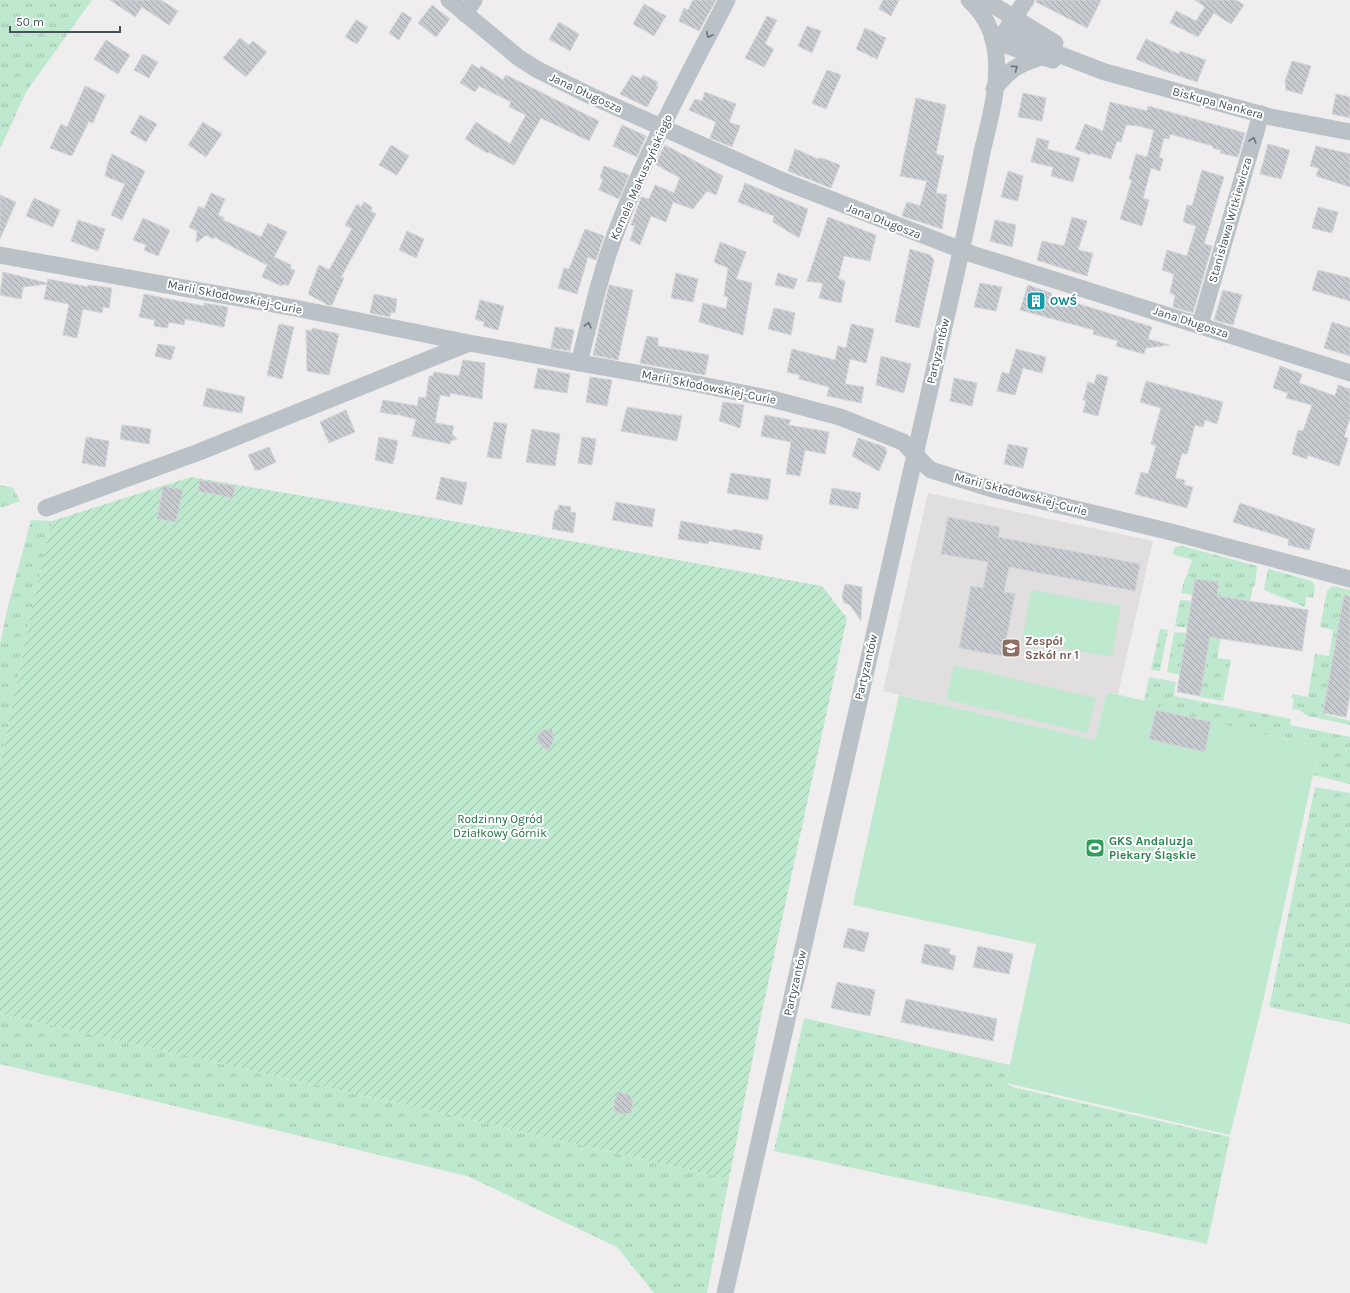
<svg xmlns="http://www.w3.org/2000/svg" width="1350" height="1293" font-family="Karla,sans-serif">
<defs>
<pattern id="grass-tufts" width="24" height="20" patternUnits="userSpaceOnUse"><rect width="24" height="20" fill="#bfe9ce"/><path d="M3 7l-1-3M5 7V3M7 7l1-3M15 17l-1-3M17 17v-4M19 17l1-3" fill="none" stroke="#9dbfaa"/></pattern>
<pattern id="garden-furrows" width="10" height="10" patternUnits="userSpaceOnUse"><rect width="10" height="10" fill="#bfe9ce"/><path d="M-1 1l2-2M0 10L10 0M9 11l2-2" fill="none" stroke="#9dbfaa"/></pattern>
<pattern id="building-back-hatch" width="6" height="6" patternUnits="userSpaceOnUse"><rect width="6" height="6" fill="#c7cacf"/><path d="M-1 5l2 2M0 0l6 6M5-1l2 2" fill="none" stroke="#a3a6ab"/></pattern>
</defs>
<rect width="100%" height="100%" fill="#efeded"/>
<polygon fill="#e0dede" points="928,493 1153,541 1118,694 1107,692 1095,740 883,691"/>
<g fill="url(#grass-tufts)">
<polygon points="0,0 92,0 26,92 0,149"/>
<polygon points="0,485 13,488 20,501 0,508"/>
<polygon points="31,520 52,521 31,612 0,766 0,644 8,606"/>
<path d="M1182 546 1257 566 1255 586H1253L1250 601 1228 598 1217 658 1231 660 1223 701 1200 697 1219 583 1196 579 1193 595 1181 593C1183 581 1189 572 1192 560L1172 554 1175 547Z"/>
<polygon points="1268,569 1312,581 1315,586 1313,598 1306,597 1305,607 1264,590"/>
<polygon points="1332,586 1350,590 1350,595 1344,595 1323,714 1350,721 1350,725 1308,716 1299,710 1292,709 1294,699 1292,698 1292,694 1308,697 1315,654 1329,656 1333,630 1320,627 1327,591"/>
<polygon points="1180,600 1192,601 1188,628 1175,626"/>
<polygon points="1160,629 1168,630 1160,671 1151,670"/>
<polygon points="1174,632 1187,633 1180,675 1167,672"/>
<polygon points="1149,677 1176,682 1174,696 1291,719 1290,725 1350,737 1350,784 1313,775 1319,747 1156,709 1144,701"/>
<polygon points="1315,787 1350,793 1350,1024 1269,1007"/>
<polygon points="0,1014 446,1114 729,1179 707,1293 654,1293 617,1247 467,1176 0,1064"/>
<polygon points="804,1018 1010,1065 1006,1083 1012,1087 1230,1137 1207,1244 774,1151"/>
</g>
<polygon fill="url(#garden-furrows)" points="191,477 588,544 822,586 847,618 760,1021 729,1179 446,1114 0,1014 0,766 31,612 52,521"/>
<g fill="#bfe9ce">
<polygon points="1031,590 1121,606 1112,657 1022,641"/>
<polygon points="954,665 1096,698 1087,733 946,699"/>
<polygon points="1107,692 1158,704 1157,709 1319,747 1262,1006 1230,1135 1006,1083 1036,944 853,905 899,695 1095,740"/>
</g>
<g fill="url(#building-back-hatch)" stroke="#d2d4d8">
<polygon points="110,0 161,0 178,11 169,25 142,7 135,17"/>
<polygon points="693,0 716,0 699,31 679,21 684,8 688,10"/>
<polygon points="883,0 899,0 891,16 879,9"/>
<polygon points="1036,0 1101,0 1087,28 1036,2"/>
<polygon points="1195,0 1236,0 1244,5 1231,24 1214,13 1198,37 1170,23 1176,11 1196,21 1205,7"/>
<polygon points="644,4 666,16 654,36 633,24"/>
<polygon points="432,5 450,19 436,37 418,23"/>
<polygon points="402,12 412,18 399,40 389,33"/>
<polygon points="767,16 777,20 765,44 774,49 764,67 745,58"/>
<polygon points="356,20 368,27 357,44 345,37"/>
<polygon points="559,22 579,34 570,51 549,39"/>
<polygon points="807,26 821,31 812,53 798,46"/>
<polygon points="865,28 886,38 877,59 856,49"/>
<polygon points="240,38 249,45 253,41 267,52 246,77 223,58"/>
<polygon points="1146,39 1179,54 1180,51 1206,60 1197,82 1162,70 1136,59"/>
<polygon points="106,40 130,55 118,74 94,59"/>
<polygon points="143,54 158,62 149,78 134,70"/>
<polygon points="1292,61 1311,66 1302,94 1286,90 1285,81"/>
<polygon points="472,64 479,69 481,66 503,80 506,75 599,121 589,141 541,118 514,165 488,152 487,153 465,139 476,122 510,144 526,115 509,107 511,102 479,86 475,92 460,83"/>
<polygon points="827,70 841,75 826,109 812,103"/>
<polygon points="632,75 641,79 643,75 658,82 656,86 658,87 647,107 620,94"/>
<polygon points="85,86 105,95 93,123 89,121 72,156 50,148 61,124 67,127"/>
<polygon points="705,92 736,104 729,122 740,126 732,147 710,138 716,122 689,110 695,99 702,101"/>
<polygon points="1023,93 1046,98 1042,121 1018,117"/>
<polygon points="1336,94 1350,97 1350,118 1332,114"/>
<polygon points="916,98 946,105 936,154 944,156 936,193 947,195 942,229 902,216 907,202 920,206 927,181 900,176"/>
<polygon points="1110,102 1147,111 1148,106 1245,133 1238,157 1220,153 1221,150 1213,148 1213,146 1170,134 1169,139 1164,138 1159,157 1163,159 1160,171 1151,168 1143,198 1149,200 1142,226 1120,219 1132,180 1129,179 1136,154 1147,157 1154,130 1139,126 1126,125 1121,142 1117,141 1111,159 1090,153 1090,155 1075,149 1085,124 1103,131"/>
<polygon points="140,115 157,124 146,142 130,133"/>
<polygon points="203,122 222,134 206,157 188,145"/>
<polygon points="622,125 646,136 637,157 613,146"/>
<polygon points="1037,138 1049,141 1047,149 1080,158 1073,182 1051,176 1053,167 1031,162"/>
<polygon points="1268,144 1290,150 1281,179 1260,174"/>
<polygon points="391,145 409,156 397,175 379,165"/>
<polygon points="665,145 723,176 716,195 707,191 693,209 673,202 666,222 651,216 640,245 630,240 635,226 631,225 641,197 649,199 655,185 674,193 680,178 655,164"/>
<polygon points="1316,146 1350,154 1350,187 1316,176 1319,168 1310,166"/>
<polygon points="795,149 818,159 822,158 840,165 831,188 788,171"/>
<polygon points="112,154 145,171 122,220 111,215 125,184 105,176 108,163"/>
<polygon points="604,166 629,175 619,199 599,190 603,179 600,178"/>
<polygon points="1202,170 1224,177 1204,244 1212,246 1193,313 1173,307 1175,295 1170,293 1174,274 1162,270 1167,250 1187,256 1196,226 1183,222 1187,205 1192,206"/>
<polygon points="1008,171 1023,176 1018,201 1001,197"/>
<polygon points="745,183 808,209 799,238 773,222 774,216 738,202"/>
<polygon points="211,193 225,199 218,215 224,218 223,220 261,237 268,223 287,232 274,257 291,265 290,268 295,271 288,286 284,284 282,286 262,277 267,265 214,237 213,239 206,235 196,243 197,231 189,227 199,206 204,209"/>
<polygon points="0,195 16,202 0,239"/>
<polygon points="34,198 60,210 53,227 26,216"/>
<polygon points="364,202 372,207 371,211 376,214 341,277 344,278 332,305 328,305 308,294 319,265 329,270 352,229 345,225 357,204 361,207"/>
<polygon points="1318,207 1338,212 1332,233 1312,228"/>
<polygon points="828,217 876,235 870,261 844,256 838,279 845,281 841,303 819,298 823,283 807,281"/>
<polygon points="1072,217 1087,221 1078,250 1093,253 1087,276 1037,260 1042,241 1064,246"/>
<polygon points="143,218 170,230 158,256 144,250 146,245 133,240"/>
<polygon points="78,220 105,229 98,251 71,241"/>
<polygon points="995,220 1016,225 1012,247 990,241"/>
<polygon points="585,229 604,236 596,260 588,257 577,294 558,288 564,268 569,269"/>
<polygon points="407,231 424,239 416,258 399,250"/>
<polygon points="720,242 746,252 736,279 752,283 743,335 699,322 703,303 726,309 728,297 724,296 728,268 714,262"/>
<polygon points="910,249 930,255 934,260 919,328 895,322"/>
<polygon points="1318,270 1350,278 1350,301 1312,290"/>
<polygon points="3,272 47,283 48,279 88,287 88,285 112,288 109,308 103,307 102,313 83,309 77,338 63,335 69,304 44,299 47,284 23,287 21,299 0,295"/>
<polygon points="676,273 698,279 693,302 671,298"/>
<polygon points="778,273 797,279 794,289 775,285"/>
<polygon points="980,283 1002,287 996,311 974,307"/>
<polygon points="609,285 633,290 618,360 593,355"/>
<polygon points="1028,285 1051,293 1051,295 1152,327 1148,339 1169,345 1146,348 1144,354 1116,346 1118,341 1093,334 1094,330 1020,310"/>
<polygon points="1223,290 1242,295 1233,325 1214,320"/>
<polygon points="144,294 204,306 204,303 228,307 224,327 185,319 184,325 169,322 167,328 154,326 155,320 139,317"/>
<polygon points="374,294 397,299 395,313 391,312 390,317 370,313"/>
<polygon points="480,300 504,306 498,330 483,326 485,322 475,319"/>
<polygon points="774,308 795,313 791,335 768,329"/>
<polygon points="1332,322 1350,328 1350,356 1324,348"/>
<polygon points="279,324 294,327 282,379 267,375"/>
<polygon points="851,324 874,329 866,363 850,359 845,384 864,387 861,403 827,396 829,387 799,379 800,375 787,372 792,349 835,360 838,346 846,348"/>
<polygon points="555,327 574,330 570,351 551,348"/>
<polygon points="312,328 339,334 329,375 307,371 306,330 312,331"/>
<polygon points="647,336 658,338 658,346 709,355 705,375 640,363"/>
<polygon points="158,344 175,347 171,360 155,356"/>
<polygon points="1016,349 1046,357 1042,373 1023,368 1015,395 997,391 1002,372 1009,374"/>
<polygon points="881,356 911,364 904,393 876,385"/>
<polygon points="463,360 485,363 482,399 450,393 450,397 440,395 435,423 454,426 452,434 457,439 451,441 450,444 412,436 416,419 399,415 402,412 396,415 380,412 383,400 417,406 419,397 426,398 429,376 433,376 434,372 459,376"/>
<polygon points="1280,366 1302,374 1299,383 1335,396 1338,385 1350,389 1350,418 1344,437 1348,438 1339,466 1308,455 1307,459 1292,454 1298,430 1303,431 1312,405 1286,398 1288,393 1273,388"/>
<polygon points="538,368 570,374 567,393 534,388"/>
<polygon points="1097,374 1108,377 1098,416 1083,412 1086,401 1083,400 1088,382 1094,384"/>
<polygon points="590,377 612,380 607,406 586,402"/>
<polygon points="954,378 977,383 972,406 950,401"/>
<polygon points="1146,381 1223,402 1217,424 1205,420 1203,427 1195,425 1187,454 1182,453 1175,478 1185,480 1184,485 1193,487 1187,508 1135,494 1141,472 1148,474 1156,446 1151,444 1161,408 1140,402"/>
<polygon points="207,388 245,397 242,413 203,406"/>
<polygon points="723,402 744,405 740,428 719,421"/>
<polygon points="627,407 682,416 677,441 621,431"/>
<polygon points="346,410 355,432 329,443 320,422"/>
<polygon points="765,415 791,420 788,425 829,432 825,454 805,450 800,476 786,474 791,442 761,436"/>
<polygon points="494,422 507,424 501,459 487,457"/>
<polygon points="122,425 151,429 149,444 120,439"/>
<polygon points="532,429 560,434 555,466 526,462"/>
<polygon points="86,437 109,441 105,467 82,463"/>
<polygon points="379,437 398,441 393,464 375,460"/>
<polygon points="582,437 596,439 592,465 578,463"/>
<polygon points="858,438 885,447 887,452 879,471 852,456"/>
<polygon points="1008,444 1028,448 1023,468 1004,464"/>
<polygon points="269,447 276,462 259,470 255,470 248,455"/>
<polygon points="731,473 771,479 768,500 727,493"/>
<polygon points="441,477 467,483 462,505 436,499"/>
<polygon points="200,480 235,486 233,498 198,491"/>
<polygon points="163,486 183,490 176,522 157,519"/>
<polygon points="832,488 861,493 858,509 829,504"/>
<polygon points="616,502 655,509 652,527 612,520"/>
<polygon points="1240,503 1315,529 1309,550 1288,545 1289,539 1233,522"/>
<polygon points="559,505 571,507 570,512 576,513 573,533 552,529 555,510 558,510"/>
<polygon points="948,517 1000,527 998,537 1140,564 1135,591 1009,567 1004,592 1015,594 1003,656 959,648 971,586 983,588 988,562 941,554"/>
<polygon points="681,521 733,531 733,529 763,535 760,550 709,541 708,544 678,539"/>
<polygon points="1195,579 1219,582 1217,596 1308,610 1302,651 1210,637 1200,696 1177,692"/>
<polygon points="845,584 862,587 861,621 850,605 844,603 842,596"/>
<polygon points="1344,595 1350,596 1350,695 1346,717 1323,713"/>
<polygon points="1156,710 1211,722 1205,752 1149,739"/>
<polygon points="551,729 554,736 552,745 547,751 537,741 538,735 543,730"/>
<polygon points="848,928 869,933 864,952 843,947"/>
<polygon points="925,944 950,949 949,954 956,956 953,970 921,963"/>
<polygon points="978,946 1013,954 1009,974 973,967"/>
<polygon points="837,982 875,990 870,1016 831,1008"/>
<polygon points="906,999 997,1019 993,1041 901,1022"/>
<polygon points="619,1091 630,1096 633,1102 631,1113 623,1114 614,1111 614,1102"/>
</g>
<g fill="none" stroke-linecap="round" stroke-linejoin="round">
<g stroke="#bac2c8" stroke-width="17">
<polyline points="449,0 519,58 538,70 589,95 783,181 972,254 1350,373"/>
<polyline points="985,0 1055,43"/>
<polyline points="465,14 474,0"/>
<polyline points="1009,25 1026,0"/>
<polyline points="1006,30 1063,56 1105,72 1271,117 1350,132"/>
<polyline points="993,40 1030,54 1053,60"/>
<path d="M994 89C1009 70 1018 64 1041 57"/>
<polyline points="0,255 295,308 469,343"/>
<polyline points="1200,325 1261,114"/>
<path d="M579 363C589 325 597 286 610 249 640 163 685 81 727 0"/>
<polyline points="46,508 199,452 469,343 692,383 772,399 840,417 903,442 925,465 931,470 992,489 1167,531 1350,579"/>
<path d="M725 1293 956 274C965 233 974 193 982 152 990 119 1001 81 995 47 992 29 982 12 969 0"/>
</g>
</g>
<defs><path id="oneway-chevron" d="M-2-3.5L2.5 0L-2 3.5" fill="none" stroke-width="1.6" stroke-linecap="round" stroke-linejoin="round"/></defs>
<g stroke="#6a737a">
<use href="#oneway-chevron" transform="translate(709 35) rotate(117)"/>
<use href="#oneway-chevron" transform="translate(1015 68) rotate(-36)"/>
<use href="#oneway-chevron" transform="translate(1253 140) rotate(-74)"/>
<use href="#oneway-chevron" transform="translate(588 325) rotate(-76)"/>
</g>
<defs>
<g id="building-square" transform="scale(1)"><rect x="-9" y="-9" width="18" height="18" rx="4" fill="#0f9aa8" stroke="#fff"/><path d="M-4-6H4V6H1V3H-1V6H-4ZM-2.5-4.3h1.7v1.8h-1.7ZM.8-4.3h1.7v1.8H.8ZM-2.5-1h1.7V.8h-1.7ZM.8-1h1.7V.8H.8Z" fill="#fff"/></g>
<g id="school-square" transform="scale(1)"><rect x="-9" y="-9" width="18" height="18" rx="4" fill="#8d6e63" stroke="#fff"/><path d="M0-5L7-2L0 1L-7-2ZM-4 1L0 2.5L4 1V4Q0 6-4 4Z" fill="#fff"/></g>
<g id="stadium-square" transform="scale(1)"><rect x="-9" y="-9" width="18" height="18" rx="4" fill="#2e9e5b" stroke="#fff"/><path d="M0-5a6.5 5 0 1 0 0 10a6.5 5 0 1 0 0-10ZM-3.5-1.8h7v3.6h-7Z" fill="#fff"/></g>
</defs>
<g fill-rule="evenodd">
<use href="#building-square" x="1036" y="301"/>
<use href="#school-square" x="1011" y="648"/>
<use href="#stadium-square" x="1095" y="848"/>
</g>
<g text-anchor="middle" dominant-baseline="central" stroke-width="4" stroke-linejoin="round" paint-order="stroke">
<g font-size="12" fill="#475158" stroke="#fff">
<text transform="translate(586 93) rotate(25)">Jana Długosza</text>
<text transform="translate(1218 103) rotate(15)">Biskupa Nankera</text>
<text transform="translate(641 177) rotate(-66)">Kornela Makuszyńskiego</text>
<text transform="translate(1230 220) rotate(-74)">Stanisława Witkiewicza</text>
<text transform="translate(884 221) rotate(21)">Jana Długosza</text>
<text transform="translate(235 297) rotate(11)">Marii Skłodowskiej-Curie</text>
<text transform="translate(1191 322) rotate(18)">Jana Długosza</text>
<text transform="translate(938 351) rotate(-77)">Partyzantów</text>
<text transform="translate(709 387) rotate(11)">Marii Skłodowskiej-Curie</text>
<text transform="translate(1021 494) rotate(15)">Marii Skłodowskiej-Curie</text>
<text transform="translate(866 667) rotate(-77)">Partyzantów</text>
<text transform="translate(795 983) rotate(-77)">Partyzantów</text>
</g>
<g font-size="12" font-weight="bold" fill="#0d838f" stroke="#fff" text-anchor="start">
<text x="1050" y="301">OWŚ</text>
</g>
<g font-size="12" font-weight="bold" fill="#785e54" stroke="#fff" text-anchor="start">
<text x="1025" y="641">Zespół<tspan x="1025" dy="14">Szkół nr 1</tspan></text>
</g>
<g font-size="12" fill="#207145" stroke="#fff">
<text x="500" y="819">Rodzinny Ogród<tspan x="500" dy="14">Działkowy Górnik</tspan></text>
</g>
<g font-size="12" font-weight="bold" fill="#27864d" stroke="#fff" text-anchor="start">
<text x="1109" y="841">GKS Andaluzja<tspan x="1109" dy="14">Piekary Śląskie</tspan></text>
</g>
</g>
<path d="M10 26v6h110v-6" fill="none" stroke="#475158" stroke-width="2"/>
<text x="16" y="26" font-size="12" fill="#475158" stroke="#ffffff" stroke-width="3" paint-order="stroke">50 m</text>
</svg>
